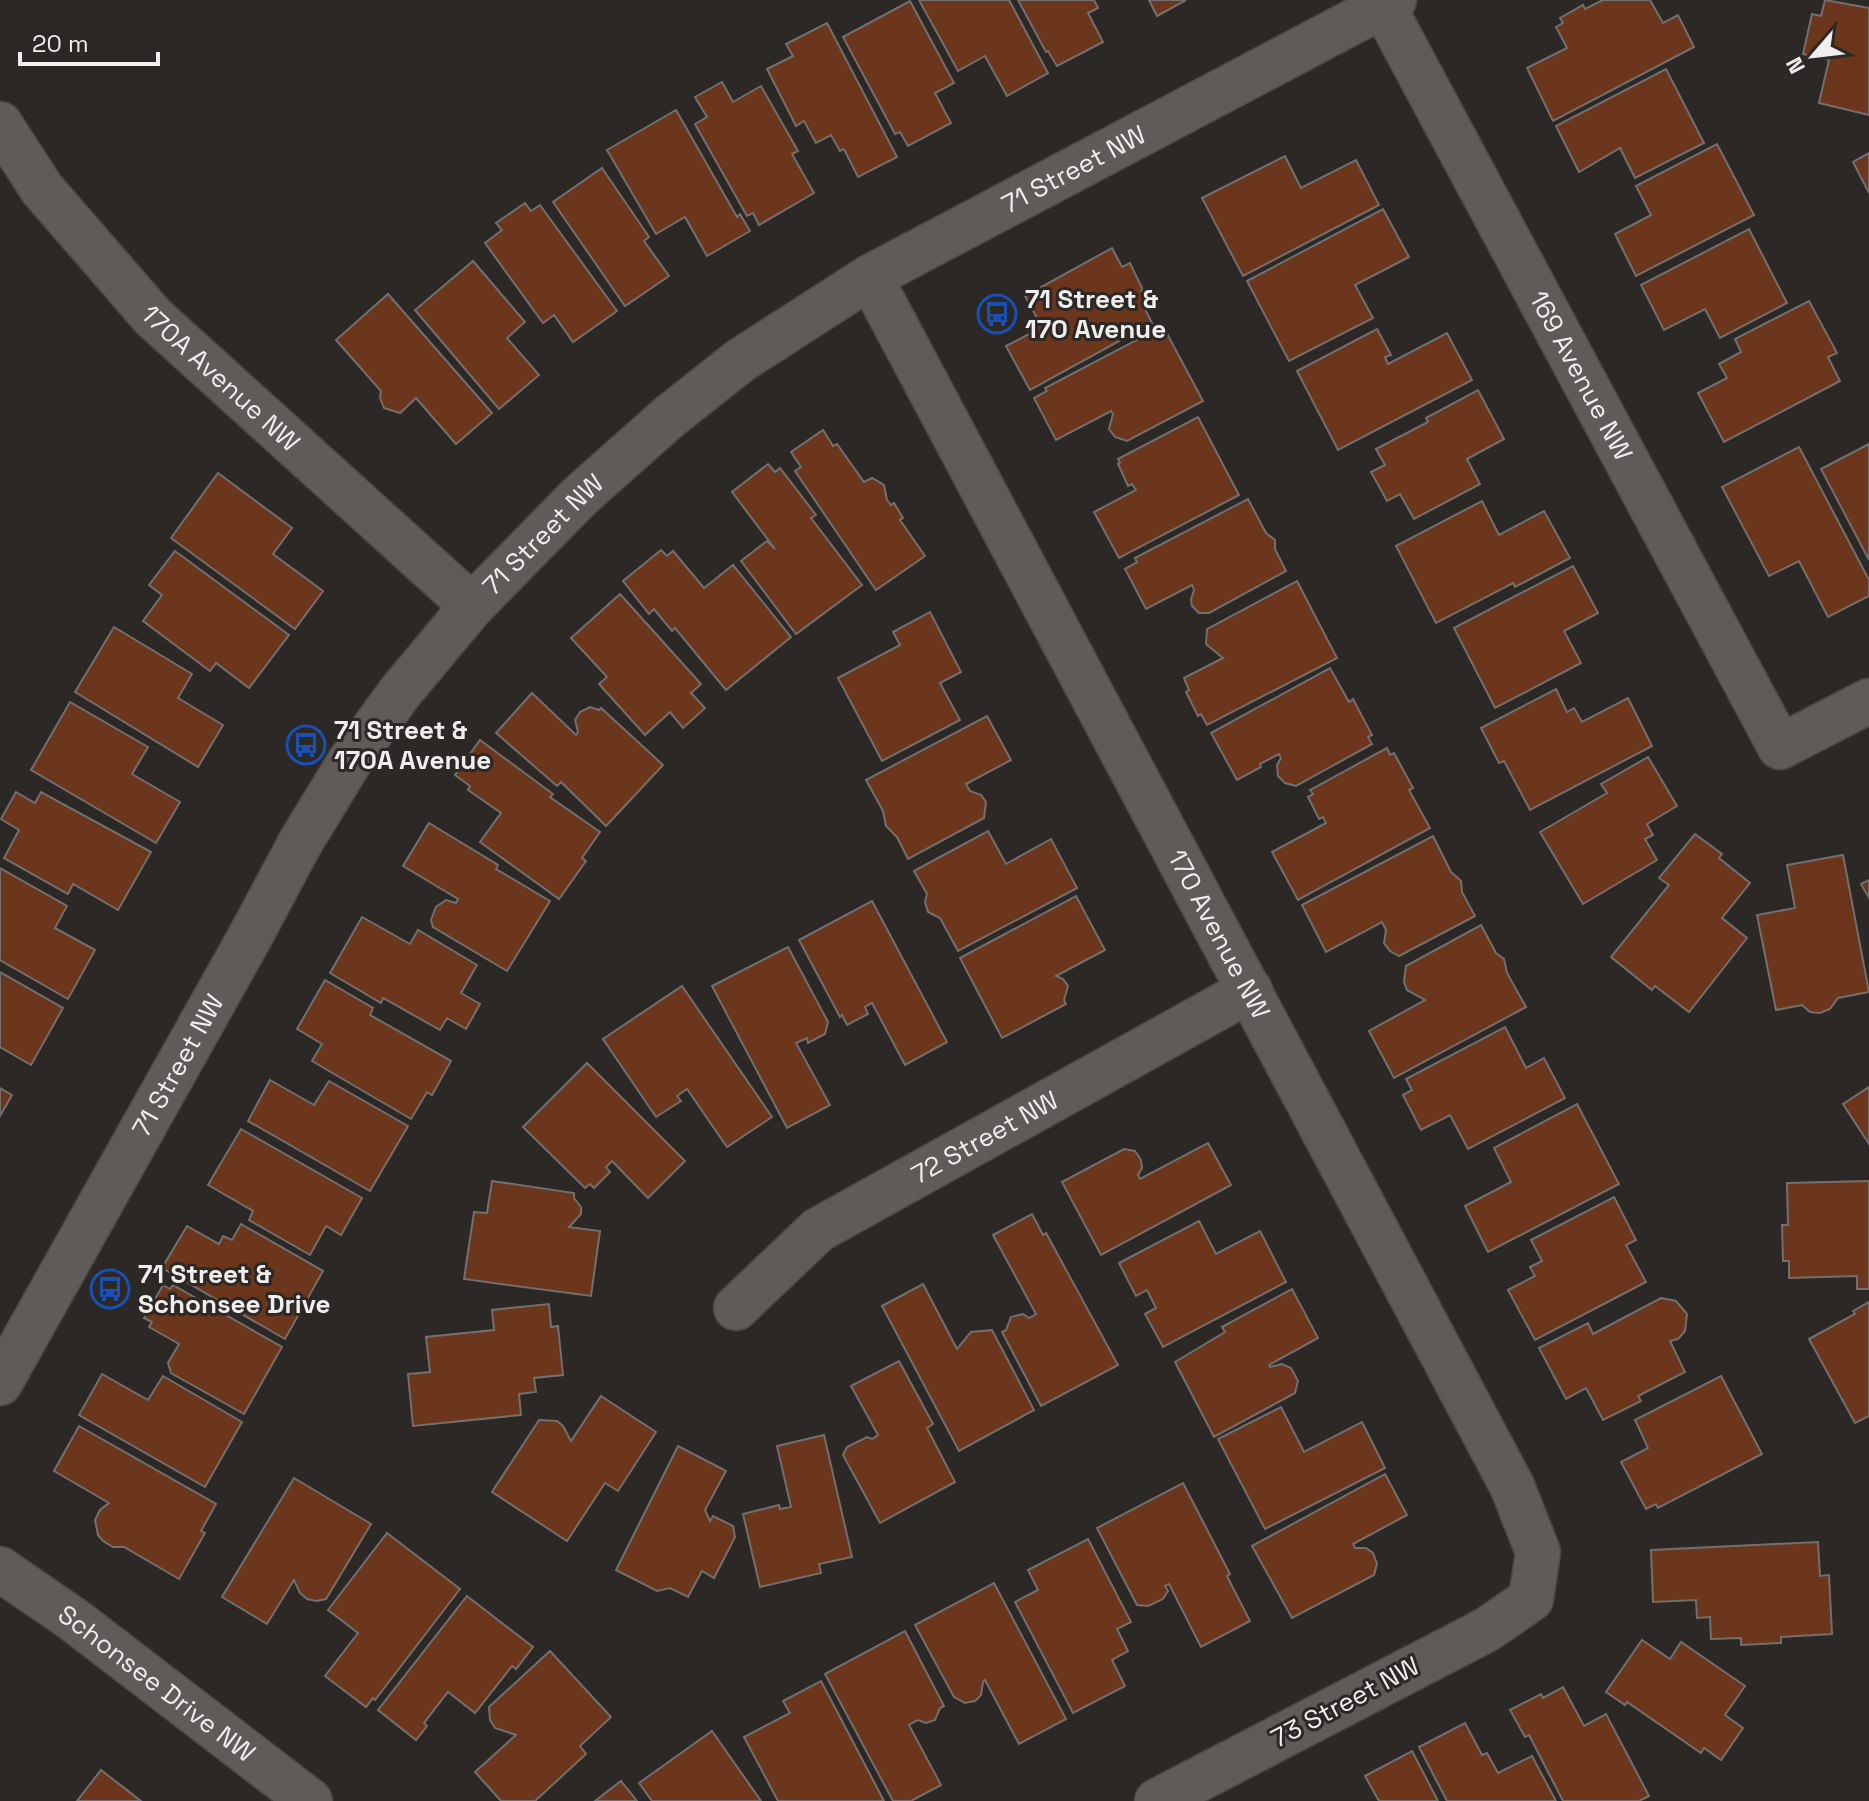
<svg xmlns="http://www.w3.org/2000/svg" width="1869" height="1801" font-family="'Space Grotesk',sans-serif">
<rect width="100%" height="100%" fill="#2b2826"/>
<g fill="#6b361c" stroke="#736f6e" stroke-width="2">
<polygon points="919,0 1009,0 1048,73 1007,96 985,56 958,71"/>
<polygon points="1018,0 1094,0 1098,8 1088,13 1103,42 1057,66 1048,51 1046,52"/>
<polygon points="1149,0 1186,0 1157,16"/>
<polygon points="1603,0 1650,0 1663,23 1678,15 1694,47 1553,121 1527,68 1567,48 1556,27 1563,23 1560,18 1583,5 1585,9"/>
<polygon points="1825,0 1869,8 1869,115 1819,103 1829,60 1803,54 1812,14 1821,16"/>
<polygon points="910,1 954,83 935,93 951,123 908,146 900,132 895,134 843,37"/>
<polygon points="827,23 897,157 858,177 844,149 840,151 831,135 816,143 804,121 796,126 767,69 793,56 786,44"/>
<polygon points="1666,69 1704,143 1635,178 1620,148 1579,172 1556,126"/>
<polygon points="722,82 733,102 761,86 798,151 792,154 814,193 759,225 753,213 747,216 695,124 707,117 695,97"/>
<polygon points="676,110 737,217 740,214 750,231 707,256 685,217 656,234 607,150"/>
<polygon points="1717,144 1754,215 1636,276 1615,234 1651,215 1636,186"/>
<polygon points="1869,153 1869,193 1853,162"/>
<polygon points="1285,156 1301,188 1356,160 1379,205 1243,276 1202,198"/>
<polygon points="602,168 649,237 644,241 669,276 625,306 553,202"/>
<polygon points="525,203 531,211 540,205 617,311 573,342 554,315 543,323 485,243 502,230 496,223"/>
<polygon points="1383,209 1409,257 1355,285 1373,318 1289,361 1247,281"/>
<polygon points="1749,229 1787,303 1720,338 1705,309 1664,330 1641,285"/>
<polygon points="1112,248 1122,267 1130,263 1143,290 1141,291 1147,300 1142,303 1152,323 1030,390 1006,346 1035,331 1031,322 1037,318 1025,296"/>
<polygon points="473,261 525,322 507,338 539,375 499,409 415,310"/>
<polygon points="388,294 492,413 456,444 416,398 400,413 384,408 380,398 381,391 336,340"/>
<polygon points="1809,301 1837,353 1828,357 1840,381 1724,442 1698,393 1727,378 1719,364 1741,352 1735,339"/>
<polygon points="1163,326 1203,401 1127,441 1115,437 1109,429 1113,414 1111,411 1056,440 1034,398 1047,391 1045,388"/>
<polygon points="1377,329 1391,355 1385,357 1388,364 1447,333 1472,380 1338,450 1297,371"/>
<polygon points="1478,390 1504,439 1467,459 1480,484 1414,519 1400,494 1387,501 1371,472 1385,465 1376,449 1428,422 1426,418"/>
<polygon points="1198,417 1239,495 1119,558 1094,512 1136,490 1132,484 1128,486 1118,464 1120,463 1118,459"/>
<polygon points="823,430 833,446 837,444 864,482 872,478 884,485 887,500 891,505 894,503 903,518 900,520 925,556 876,590 795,471 801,467 791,452"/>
<polygon points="1869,444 1869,560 1821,469"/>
<polygon points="1799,447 1869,580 1869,596 1828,617 1799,561 1769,576 1722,487"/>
<polygon points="768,464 775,472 780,468 816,515 811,518 862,585 796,634 741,561 767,541 775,549 732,492"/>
<polygon points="218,473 292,528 273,554 323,591 295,629 171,538"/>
<polygon points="1248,499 1266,533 1275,540 1275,549 1286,571 1209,613 1199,613 1192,606 1191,599 1194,590 1192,585 1146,609 1125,569 1137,562 1135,558"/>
<polygon points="1482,501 1499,535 1544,511 1570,558 1515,587 1513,583 1436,623 1396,546"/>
<polygon points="661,550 667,556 673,551 704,588 733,565 791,637 726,690 675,628 672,631 654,609 649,614 623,581"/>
<polygon points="175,551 289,635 249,688 216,663 210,671 143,621 162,595 149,585"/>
<polygon points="1573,566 1598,613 1564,631 1581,663 1495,708 1454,628"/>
<polygon points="1297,581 1337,658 1207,725 1201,714 1198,716 1186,692 1189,690 1184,678 1223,658 1206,644 1207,629"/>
<polygon points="620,594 701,684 691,693 705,708 683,728 670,712 645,735 599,684 607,677 571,638"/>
<polygon points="930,612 961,672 940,683 960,720 882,761 838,678 900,645 893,632"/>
<polygon points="114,627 192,674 178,698 223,725 198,767 75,692"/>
<polygon points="1330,668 1349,702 1353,699 1372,735 1368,737 1372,744 1296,786 1285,783 1278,776 1277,765 1281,758 1279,754 1260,764 1261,767 1237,780 1211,733"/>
<polygon points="1556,689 1567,712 1574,708 1582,722 1628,698 1652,746 1530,810 1504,761 1499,763 1481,728"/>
<polygon points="532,693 576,735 578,732 575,720 580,712 590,707 599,710 601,708 663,765 606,826 561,782 557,786 496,733"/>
<polygon points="70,702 148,747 132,774 180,802 156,843 31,770"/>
<polygon points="987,716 1011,760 966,784 970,791 981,795 986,802 984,818 908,859 897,837 886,826 883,811 866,780"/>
<polygon points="480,740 553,794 550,797 600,832 582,858 586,861 559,899 480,842 501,813 468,790 470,786 455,775"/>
<polygon points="1387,748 1390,755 1394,753 1413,788 1409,790 1430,828 1298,900 1272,852 1326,823 1323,817 1319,819 1308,797 1313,794 1310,790"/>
<polygon points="1648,757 1677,806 1647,824 1653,835 1645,839 1657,860 1583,904 1540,832 1607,793 1601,784"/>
<polygon points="16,792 35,803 41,792 151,852 118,910 73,884 68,894 4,858 19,830 1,819"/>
<polygon points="429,823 498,865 496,869 550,901 507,971 433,927 431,920 436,907 446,900 456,903 458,899 403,866"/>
<polygon points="988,831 1006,864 1051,839 1077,888 958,951 940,918 928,912 925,902 927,894 914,871"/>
<polygon points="1695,834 1722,854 1719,858 1750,883 1722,918 1747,938 1689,1012 1655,986 1652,990 1611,957 1669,885 1659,878"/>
<polygon points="1433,836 1451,872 1461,881 1462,892 1475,916 1399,956 1390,951 1384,943 1386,930 1382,922 1326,952 1302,905"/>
<polygon points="1843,855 1869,992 1838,998 1830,1009 1820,1013 1810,1012 1802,1005 1776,1010 1757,915 1795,908 1787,865"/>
<polygon points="0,868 67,906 55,928 95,950 68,999 0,960"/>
<polygon points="1869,880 1869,898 1861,884"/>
<polygon points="1076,896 1105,950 1056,976 1063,979 1068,986 1064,1000 1066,1004 1002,1038 960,958"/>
<polygon points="872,901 947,1042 905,1065 872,1003 865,1007 868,1014 847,1025 842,1015 840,1017 799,940"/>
<polygon points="362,917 410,944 418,930 477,965 461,993 480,1004 466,1029 447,1018 440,1030 383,998 381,1003 330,973"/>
<polygon points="1481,925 1496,953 1504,959 1507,973 1526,1007 1394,1078 1369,1031 1425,1000 1407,990 1404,982 1406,966"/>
<polygon points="788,947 828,1022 825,1034 808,1043 807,1038 796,1043 830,1105 787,1128 712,986"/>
<polygon points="0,972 63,1008 31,1065 0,1047"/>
<polygon points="325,980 373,1008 370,1015 451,1061 432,1095 427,1092 411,1119 312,1061 322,1044 297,1029"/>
<polygon points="682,986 772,1117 727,1147 687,1089 677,1096 681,1101 656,1117 603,1039"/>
<polygon points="1505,1027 1526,1068 1544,1058 1565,1098 1468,1149 1450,1115 1421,1130 1403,1095 1412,1090 1406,1079"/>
<polygon points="587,1063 685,1161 648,1198 612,1161 606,1167 610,1172 594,1188 590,1184 585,1188 523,1127"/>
<polygon points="270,1080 314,1105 329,1081 408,1126 370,1191 248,1121"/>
<polygon points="1869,1087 1869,1144 1843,1104"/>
<polygon points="0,1088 12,1095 0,1116"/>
<polygon points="1577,1104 1619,1184 1488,1252 1465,1206 1511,1182 1494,1148"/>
<polygon points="241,1129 362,1198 341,1235 326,1226 310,1255 249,1220 253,1211 208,1185"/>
<polygon points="1208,1143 1231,1185 1101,1255 1062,1182 1124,1149 1135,1151 1141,1160 1142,1168 1138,1175 1140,1179"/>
<polygon points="492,1181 574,1193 574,1198 581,1207 581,1214 569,1227 600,1231 591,1296 464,1279 474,1212 487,1213"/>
<polygon points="1869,1181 1869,1289 1857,1289 1857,1276 1789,1278 1789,1261 1783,1261 1782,1225 1788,1225 1787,1183"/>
<polygon points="1614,1197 1636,1240 1626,1245 1646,1282 1535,1340 1508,1290 1535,1276 1530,1267 1542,1261 1531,1240"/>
<polygon points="1032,1214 1043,1235 1046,1233 1118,1365 1041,1406 1002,1332 1006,1330 1011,1317 1023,1314 1029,1318 1036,1314 993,1235"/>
<polygon points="1199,1221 1216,1254 1260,1231 1286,1282 1163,1347 1145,1314 1156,1308 1147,1290 1136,1296 1119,1263"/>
<polygon points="241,1224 323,1271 285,1339 162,1268 187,1226 219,1244 223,1236 232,1240"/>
<polygon points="923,1284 957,1349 971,1332 992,1330 1034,1410 959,1451 882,1306"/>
<polygon points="163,1285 170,1289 173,1285 282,1347 244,1414 171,1373 168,1363 179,1344 149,1327 152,1322 144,1318"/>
<polygon points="1292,1289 1318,1338 1269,1365 1270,1367 1282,1364 1291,1368 1298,1381 1295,1393 1214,1437 1175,1362 1225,1332 1222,1327"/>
<polygon points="1661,1298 1676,1301 1687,1314 1685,1331 1678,1339 1670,1341 1685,1372 1638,1396 1641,1401 1603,1420 1586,1388 1566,1399 1539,1348 1588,1323 1593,1334"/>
<polygon points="1869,1302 1869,1416 1855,1423 1809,1339 1855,1314 1853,1311"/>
<polygon points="549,1304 551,1327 558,1326 563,1375 534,1378 536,1392 519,1394 521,1415 413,1426 408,1374 430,1372 426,1337 494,1330 492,1310"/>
<polygon points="899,1361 933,1424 927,1428 955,1482 880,1523 843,1455 847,1447 867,1437 872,1439 878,1435 851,1386"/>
<polygon points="102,1374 148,1400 163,1376 242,1422 205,1487 79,1415"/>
<polygon points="1721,1376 1762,1454 1658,1508 1656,1504 1646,1509 1621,1462 1648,1448 1635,1420"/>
<polygon points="601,1396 656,1432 618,1491 605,1483 567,1541 492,1492 539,1420 557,1421 563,1426 571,1441"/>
<polygon points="1281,1407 1304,1452 1362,1422 1385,1468 1265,1529 1218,1439"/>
<polygon points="79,1426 216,1504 201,1531 205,1533 179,1579 124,1547 113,1547 103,1541 98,1535 95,1520 100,1510 109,1503 54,1471"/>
<polygon points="824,1435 852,1557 819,1564 821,1573 760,1587 743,1514 779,1505 780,1509 791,1507 777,1446"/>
<polygon points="678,1446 726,1471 705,1510 710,1521 713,1516 733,1526 735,1537 714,1578 702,1571 688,1597 670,1588 657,1591 616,1570"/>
<polygon points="1385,1474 1407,1515 1353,1544 1355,1548 1366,1548 1373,1553 1377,1564 1374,1575 1292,1618 1252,1546"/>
<polygon points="294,1478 371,1524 326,1599 317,1601 307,1599 300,1593 294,1580 267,1624 222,1597"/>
<polygon points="1183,1483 1230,1574 1227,1576 1250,1621 1201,1647 1169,1584 1165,1586 1168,1591 1163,1599 1148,1606 1137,1605 1097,1528"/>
<polygon points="387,1533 460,1589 375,1700 373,1698 366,1707 325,1676 358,1633 328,1610"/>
<polygon points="1088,1539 1131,1622 1117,1629 1128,1651 1112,1660 1125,1686 1073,1713 1015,1602 1038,1590 1028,1570"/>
<polygon points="1818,1542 1820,1576 1829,1575 1832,1634 1781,1637 1781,1643 1741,1645 1741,1638 1711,1639 1710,1617 1697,1618 1696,1600 1653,1602 1651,1550"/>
<polygon points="994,1583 1066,1719 1019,1744 985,1680 983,1682 981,1695 975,1701 965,1703 954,1697 915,1625"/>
<polygon points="467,1596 533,1647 516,1669 512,1666 475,1713 448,1692 424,1723 427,1726 416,1740 378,1710"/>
<polygon points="905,1631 944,1706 940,1708 935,1720 926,1723 918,1720 909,1725 941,1785 911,1801 893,1801 825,1674"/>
<polygon points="1642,1640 1670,1659 1681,1642 1745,1686 1725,1715 1743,1728 1721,1760 1704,1748 1701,1753 1627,1702 1625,1705 1606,1692"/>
<polygon points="550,1651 611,1717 580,1746 586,1754 535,1801 501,1801 475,1772 516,1735 495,1728 490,1720 489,1707"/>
<polygon points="821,1681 884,1801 778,1801 744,1737 790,1713 783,1701"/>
<polygon points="1563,1687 1584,1726 1606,1714 1649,1796 1639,1801 1563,1801 1529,1735 1525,1737 1510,1710 1541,1694 1543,1698"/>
<polygon points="1465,1723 1482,1755 1487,1753 1498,1773 1532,1756 1556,1801 1447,1801 1419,1747"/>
<polygon points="712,1731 761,1801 652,1801 639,1783"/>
<polygon points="1412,1751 1438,1801 1379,1801 1365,1776"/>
<polygon points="101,1770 141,1801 77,1801"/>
<polygon points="621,1781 637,1801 595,1801"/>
</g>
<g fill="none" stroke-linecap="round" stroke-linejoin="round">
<g stroke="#484645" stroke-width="47">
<g id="minor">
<path id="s1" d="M1380 0 1780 747 1869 701"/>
<path id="s2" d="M0 124 42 189 153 317 472 606"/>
<path id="s3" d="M870 277 1512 1486 1538 1552 1531 1599 1486 1630 1157 1801"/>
<path id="s4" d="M736 1308 818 1230 1250 990"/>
<path id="s5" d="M0 1383 251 935 300 843 350 761 401 691 472 606 580 496 669 417 741 360 870 277 1394 0"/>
<path id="s6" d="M0 1569 74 1620 310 1801"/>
</g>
</g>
<use href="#minor" stroke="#5e5b59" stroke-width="44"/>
</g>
<defs>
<g id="bus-ring" transform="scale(2)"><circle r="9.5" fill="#2b2826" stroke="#1a4fb4" stroke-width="1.5"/><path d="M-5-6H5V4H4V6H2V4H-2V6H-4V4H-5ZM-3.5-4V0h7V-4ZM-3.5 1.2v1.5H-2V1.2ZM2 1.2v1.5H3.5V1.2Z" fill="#1a4fb4"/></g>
</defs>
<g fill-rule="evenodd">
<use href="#bus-ring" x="997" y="314"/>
<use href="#bus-ring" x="306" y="745"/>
<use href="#bus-ring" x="110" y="1289"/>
</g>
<g text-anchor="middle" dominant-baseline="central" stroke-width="6" stroke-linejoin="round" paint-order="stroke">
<g font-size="26" fill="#f1efee" stroke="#2b2826">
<text stroke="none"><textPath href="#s5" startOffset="1660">71 Street NW</textPath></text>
<text stroke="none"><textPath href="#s1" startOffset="426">169 Avenue NW</textPath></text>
<text stroke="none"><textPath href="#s2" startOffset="338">170A Avenue NW</textPath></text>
<text stroke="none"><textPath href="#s5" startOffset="1012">71 Street NW</textPath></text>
<text stroke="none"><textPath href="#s3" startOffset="744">170 Avenue NW</textPath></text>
<text stroke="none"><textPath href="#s5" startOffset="364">71 Street NW</textPath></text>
<text stroke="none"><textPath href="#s4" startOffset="304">72 Street NW</textPath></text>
<text stroke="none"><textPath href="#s6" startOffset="194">Schonsee Drive NW</textPath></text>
<text transform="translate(1345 1702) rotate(-28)">73 Street NW</text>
</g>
<g font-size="26" font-weight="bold" fill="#f1efee" stroke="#2b2826" text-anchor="start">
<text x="1025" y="299">71 Street &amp;<tspan x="1025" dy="30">170 Avenue</tspan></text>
<text x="334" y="730">71 Street &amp;<tspan x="334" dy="30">170A Avenue</tspan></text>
<text x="138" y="1274">71 Street &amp;<tspan x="138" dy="30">Schonsee Drive</tspan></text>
</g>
</g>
<g transform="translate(1813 56) rotate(242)" stroke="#2b2826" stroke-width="6" paint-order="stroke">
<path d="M0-6L14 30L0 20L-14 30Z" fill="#f1efee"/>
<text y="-12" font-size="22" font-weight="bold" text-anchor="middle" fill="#f1efee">N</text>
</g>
<path d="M20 52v12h138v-12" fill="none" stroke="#f1efee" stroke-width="4"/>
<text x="32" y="52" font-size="24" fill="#f1efee" stroke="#2b2826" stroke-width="6" paint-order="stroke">20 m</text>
</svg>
